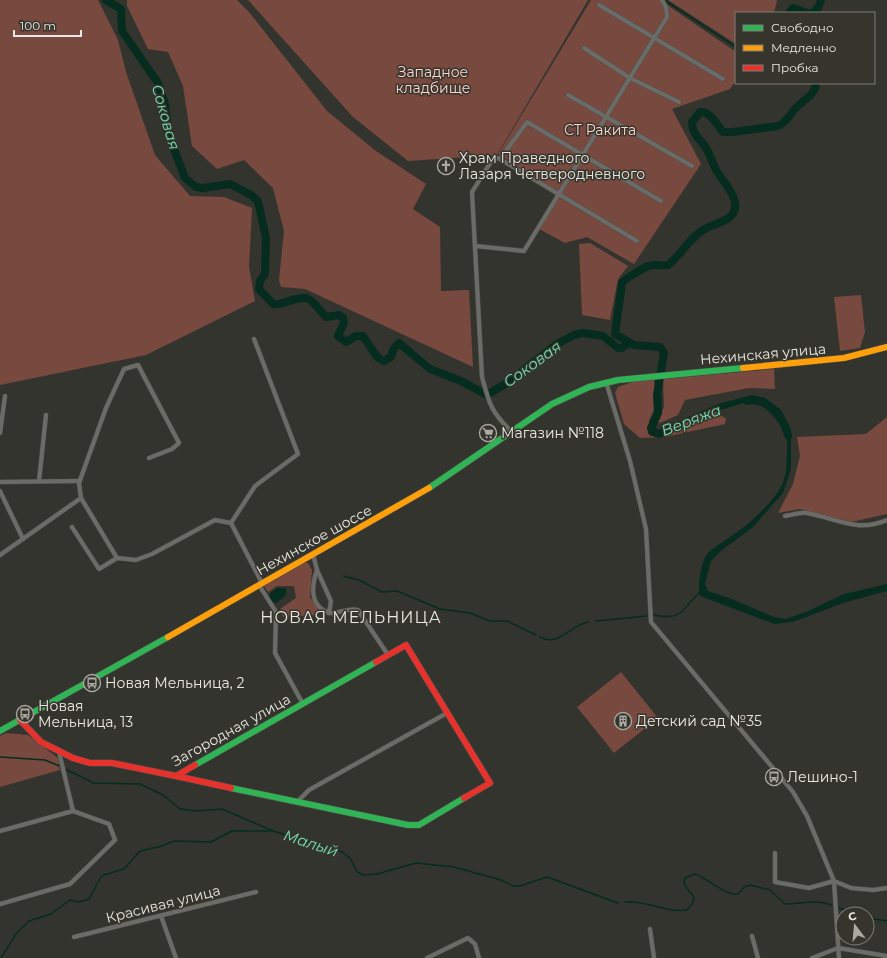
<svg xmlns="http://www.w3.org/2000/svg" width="887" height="958" font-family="Montserrat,sans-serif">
<rect width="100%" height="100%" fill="#34342f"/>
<g fill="#78493f">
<polygon points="0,0 98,0 118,40 126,72 155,155 190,196 224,197 252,208 249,267 255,301 146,355 0,385"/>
<polygon points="127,0 237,0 249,12 327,111 376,151 426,184 413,209 440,227 441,291 469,290 473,367 305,289 281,287 279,280 284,231 273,188 244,160 217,169 192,146 183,86 168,52 148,49 127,6"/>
<polygon points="248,0 588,0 497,155 408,161 353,117"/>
<polygon points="591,0 660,0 736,52 736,80 730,89 672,109 701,164 634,264 587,237 565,243 539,229 561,194 498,154"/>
<polygon points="668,0 777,0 774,13 736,13 736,44"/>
<polygon points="590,243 628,266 618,279 610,320 582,315 579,244"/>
<polygon points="861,295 865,332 860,348 840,351 834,297"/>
<polygon points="774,369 775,389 749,388 685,400 678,415 660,423 657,421 664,407 663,379"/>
<polygon points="654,379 656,406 649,420 649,429 662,432 715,411 726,419 725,424 665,437 640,438 624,424 615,393 618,387 635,381"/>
<polygon points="887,417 887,514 851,522 800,509 778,513 793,484 800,456 797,437 866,434"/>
<polygon points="304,563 308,563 312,570 310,597 319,610 316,615 283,617 280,609 296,598 294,586 277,586 268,592 264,586"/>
<polygon points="621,672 658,718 614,753 577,707"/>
<polygon points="6,733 28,735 58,758 60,770 0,787 0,736"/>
</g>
<g fill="#062c1f">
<path d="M657 383H661L662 411 655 426 658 430 721 403 752 395 765 398 781 410 791 429V469L783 493 752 528 722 550 711 561 705 584 708 591 732 599 774 617 786 619 808 611 844 594 887 584V591L843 603 793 622 774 624 700 596C697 586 701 561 708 553 715 546 725 541 733 535 750 523 777 500 784 480 787 471 786 462 787 453 787 443 788 432 784 423 778 412 765 400 753 400L705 415 660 433 656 432 652 426 658 413Z"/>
<path d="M277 588H286C289 596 281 599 276 603L272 602 269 597 270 593Z"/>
</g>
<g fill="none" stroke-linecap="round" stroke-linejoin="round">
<g stroke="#062c1f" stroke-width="1.5">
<polyline points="666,1 736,47"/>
<polyline points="344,576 359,580 382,592 397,591 440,609 470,613 490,621 507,621 536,635"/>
<path d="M654 615C683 621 681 610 699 593"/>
<polyline points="596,621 647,616"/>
<path d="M540 637C559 648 572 623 589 622"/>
<polyline points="0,757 45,760 62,767"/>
<polyline points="65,769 94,783 140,784 163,795 180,809 197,811 222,809 273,831 342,852 350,858 357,872 364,875 377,874 416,863 454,867 501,880 513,886 520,886 547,877 618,903"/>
<path d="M625 902C645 900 666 913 687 910L692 904 694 898C691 891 684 888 684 881L685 878 695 874C707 878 727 897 738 894L744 887 750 885 770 890 785 904C801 904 816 899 831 905"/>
<polyline points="839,908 855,914"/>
<polyline points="867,918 887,921"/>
<polyline points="1,958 16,934 29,921 51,914 70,900 79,902 89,899 101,877 104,875 124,869 139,852 144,850 162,846 174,841 211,842 232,831 271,831"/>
</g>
<g stroke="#062c1f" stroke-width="8">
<path d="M106 0 121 9 122 31 158 83 165 104 168 133 185 178 196 187 203 188 230 184 251 195 258 201 266 238 265 274 260 281 259 289 273 304C278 305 283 303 289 301 313 293 310 301 326 317L339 315 343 318 344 323 338 336 346 342 356 336H363L377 357 384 361 391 357 394 348 399 343 430 369 461 381 485 394 490 393 507 383 557 344 574 335 583 333 603 336 618 348H622L629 343"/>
<polyline points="789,13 793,8 807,13"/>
<polyline points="812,13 818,8 821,0"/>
<path d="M747 401C765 396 784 418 788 435"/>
<path d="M670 429 659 434 652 432 651 428 658 413 657 395 664 353 660 347 634 345 615 334 622 283C625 279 644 267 649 266 655 264 662 266 668 265 679 257 688 241 700 232 709 225 721 224 730 217 746 202 721 181 715 168 712 162 710 154 706 148 700 139 692 134 692 122L700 112C710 111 717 125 723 132H733L778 126C786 123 789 116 794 110 801 101 816 95 816 83"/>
</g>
<g stroke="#51514c" stroke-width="5">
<g id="street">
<polyline points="599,5 723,79"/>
<polyline points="584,48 630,78 679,102"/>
<polyline points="568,95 692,166"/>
<polyline points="500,159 527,122 661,201"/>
<polyline points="475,246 524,251 667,17 666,7 662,0"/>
<polyline points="606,382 630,461 646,529 651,622 793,792 807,816 834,881 839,958"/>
<path d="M511 431C491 412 489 403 482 377L472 192 494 157 500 159 637 241"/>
<polyline points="0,433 5,396"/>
<polyline points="39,481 46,415"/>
<polyline points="0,482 80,481"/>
<polyline points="0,491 23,539"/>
<path d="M785 516C792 515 800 512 807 513 836 518 856 533 887 520"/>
<polyline points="231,523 262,583"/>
<polyline points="72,527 99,569 117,558 136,560 152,554 215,520 231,523 255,486 298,454 254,339"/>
<path d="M313 554 317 570 331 601 329 613C339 614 349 607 358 610L388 655"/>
<polyline points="0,555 81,498"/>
<polyline points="117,558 81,498 79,483 106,408 124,369 138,365 179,443 172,449 149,458"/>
<path d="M317 570C311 587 310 606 329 613"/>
<polyline points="259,585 276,612 275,653 303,704"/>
<polyline points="59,752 73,811"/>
<polyline points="299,800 309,790 447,713"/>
<polyline points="0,831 73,811"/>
<polyline points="775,853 775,882 809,888 834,881 851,888 873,890 887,888"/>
<polyline points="0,904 70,884 115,840 109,824 73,811"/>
<polyline points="161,916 176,958"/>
<polyline points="650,929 654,958"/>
<polyline points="752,936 758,958"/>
<polyline points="74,937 256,892"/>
<polyline points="427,958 468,938 475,944 479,958"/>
<polyline points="812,958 838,948 887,956"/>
</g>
</g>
<g stroke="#51514c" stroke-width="7">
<g id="fast">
<polyline points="429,488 552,404 589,387 618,380 743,368"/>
<polyline points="0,731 168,637"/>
<polyline points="195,765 376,662"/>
<polyline points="231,788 408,825 419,825 464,798"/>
</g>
</g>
<g stroke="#51514c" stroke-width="7">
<g id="slow">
<polyline points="743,368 844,358 887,347"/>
<polyline points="168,637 429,488"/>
</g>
</g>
<g stroke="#51514c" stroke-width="7">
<g id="jam">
<polyline points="376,662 406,645 490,783 464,798"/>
<polyline points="20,720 41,742 73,758 90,763 112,763 176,776 195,765"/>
<polyline points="176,776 231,788"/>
</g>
</g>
<use href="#street" stroke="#6b6b67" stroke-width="4"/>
<use href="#fast" stroke="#30b455" stroke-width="6"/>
<use href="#slow" stroke="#ff9f0a" stroke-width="6"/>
<use href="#jam" stroke="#e5322d" stroke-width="6"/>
</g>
<defs>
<g id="church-ring" transform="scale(0.9)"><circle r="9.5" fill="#36352d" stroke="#aaa9a4" stroke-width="1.5"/><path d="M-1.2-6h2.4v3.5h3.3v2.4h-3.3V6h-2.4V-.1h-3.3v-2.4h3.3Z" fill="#aaa9a4"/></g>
<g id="supermarket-ring" transform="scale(0.9)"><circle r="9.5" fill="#36352d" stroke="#aaa9a4" stroke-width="1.5"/><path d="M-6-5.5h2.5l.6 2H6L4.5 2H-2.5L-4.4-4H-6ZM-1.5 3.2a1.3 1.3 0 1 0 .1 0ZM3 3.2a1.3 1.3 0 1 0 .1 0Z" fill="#aaa9a4"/></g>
<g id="bus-ring" transform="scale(0.9)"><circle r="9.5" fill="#36352d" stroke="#aaa9a4" stroke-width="1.5"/><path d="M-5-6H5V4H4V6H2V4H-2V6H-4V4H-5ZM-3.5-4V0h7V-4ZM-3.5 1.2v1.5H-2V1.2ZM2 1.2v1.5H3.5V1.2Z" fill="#aaa9a4"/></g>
<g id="building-ring" transform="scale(0.9)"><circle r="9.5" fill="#36352d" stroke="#aaa9a4" stroke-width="1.5"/><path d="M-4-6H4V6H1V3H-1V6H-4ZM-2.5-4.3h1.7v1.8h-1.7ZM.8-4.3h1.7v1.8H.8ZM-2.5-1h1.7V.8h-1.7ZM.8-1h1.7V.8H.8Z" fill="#aaa9a4"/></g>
</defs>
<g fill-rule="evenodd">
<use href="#church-ring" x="446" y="166"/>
<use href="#supermarket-ring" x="488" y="433"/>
<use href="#bus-ring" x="92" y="683"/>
<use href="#bus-ring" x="25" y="714"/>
<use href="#building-ring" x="623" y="721"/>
<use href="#bus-ring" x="774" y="777"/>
</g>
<g text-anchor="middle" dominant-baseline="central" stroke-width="3" stroke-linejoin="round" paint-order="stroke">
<g font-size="14" fill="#fed5cd" stroke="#36352d">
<text x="433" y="72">Западное<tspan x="433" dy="16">кладбище</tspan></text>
<text x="600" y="130">СТ Ракита</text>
</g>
<g font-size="14" fill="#e9e8e3" stroke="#36352d" text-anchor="start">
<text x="459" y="158">Храм Праведного<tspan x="459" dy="16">Лазаря Четверодневного</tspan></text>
<text x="501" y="433">Магазин №118</text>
<text x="105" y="683">Новая Мельница, 2</text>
<text x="38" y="706">Новая<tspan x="38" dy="16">Мельница, 13</tspan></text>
<text x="636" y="721">Детский сад №35</text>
<text x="787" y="777">Лешино-1</text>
</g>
<g font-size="14" fill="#e9e8e3" stroke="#36352d">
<text transform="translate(763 354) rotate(-5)">Нехинская улица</text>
<text transform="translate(314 540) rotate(-29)">Нехинское шоссе</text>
<text transform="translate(231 730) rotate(-29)">Загородная улица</text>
<text transform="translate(163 904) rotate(-14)">Красивая улица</text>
</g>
<g font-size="15" font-style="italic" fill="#75e0b5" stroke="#36352d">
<text transform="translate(166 117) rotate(74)">Соковая</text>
<text transform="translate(532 364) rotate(-36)">Соковая</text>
<text transform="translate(691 420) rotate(-21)">Веряжа</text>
<text transform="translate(311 843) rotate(18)">Малый</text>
</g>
<g font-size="16" letter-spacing="1" fill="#e9e8e3" stroke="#36352d">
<text x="351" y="617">НОВАЯ МЕЛЬНИЦА</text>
</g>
</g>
<rect x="735" y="12" width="140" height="72" fill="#36352d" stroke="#7e7d76"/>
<rect x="743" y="25" width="20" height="6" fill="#30b455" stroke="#7e7d76"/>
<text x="771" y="32" font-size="12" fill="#e9e8e3">Свободно</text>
<rect x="743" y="45" width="20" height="6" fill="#ff9f0a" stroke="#7e7d76"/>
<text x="771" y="52" font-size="12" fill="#e9e8e3">Медленно</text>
<rect x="743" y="65" width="20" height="6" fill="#e5322d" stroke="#7e7d76"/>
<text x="771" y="72" font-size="12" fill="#e9e8e3">Пробка</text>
<g transform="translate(855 926) rotate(344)"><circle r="19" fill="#36352d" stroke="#7e7d76"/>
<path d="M0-3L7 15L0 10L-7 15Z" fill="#aaa9a4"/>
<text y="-6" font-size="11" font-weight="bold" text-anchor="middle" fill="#e9e8e3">С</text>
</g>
<path d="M14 30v6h67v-6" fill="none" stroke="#e9e8e3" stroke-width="2"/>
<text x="20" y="30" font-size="12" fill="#e9e8e3" stroke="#36352d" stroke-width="3" paint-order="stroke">100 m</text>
</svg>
